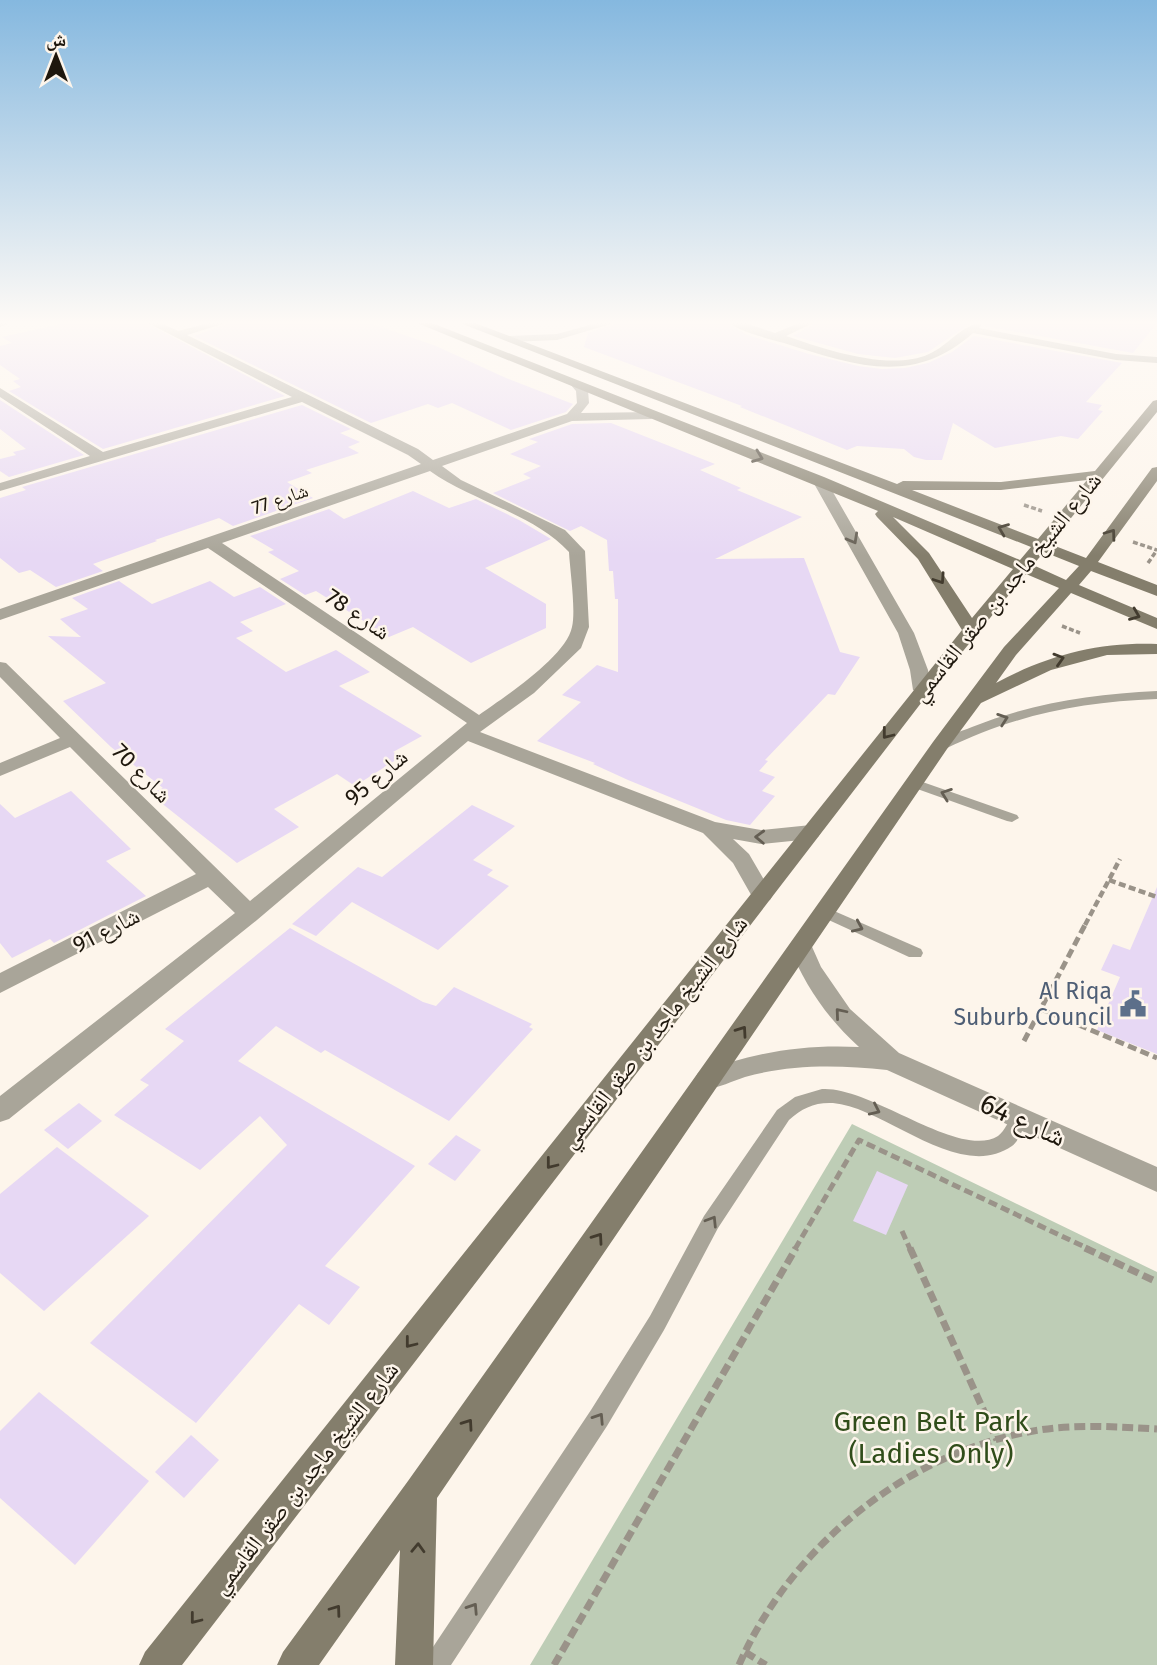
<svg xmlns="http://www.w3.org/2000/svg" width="1157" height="1665" font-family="'Fira Sans','Noto Naskh Arabic',sans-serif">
<rect width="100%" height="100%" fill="#fdf5eb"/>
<polygon fill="#becdb6" points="852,1124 1157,1272 1157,1665 530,1665"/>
<g fill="#e7d8f4">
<polygon points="65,323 146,323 285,396 103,449 9,391 21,387 13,381 20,379 0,365 0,346 12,343 2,337"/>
<polygon points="229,323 370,323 436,346 506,378 573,404 566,412 511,430 452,403 438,408 428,404 371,423 194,336"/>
<polygon points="617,323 727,323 747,335 809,354 858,366 882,369 905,368 928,363 952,352 974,336 1122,363 1086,402 1102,405 1098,410 1103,411 1078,439 1061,436 995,448 953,423 942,460 926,460 914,457 904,449 857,446 847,450 740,407 742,406 584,347 588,333"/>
<polygon points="815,323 971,323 928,352 895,358 858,354 793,336"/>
<polygon points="986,323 1157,323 1133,353 984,326"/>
<polygon points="0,400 84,455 9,477 0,471 0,459 16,455 13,452 26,449 0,429"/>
<polygon points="302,405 351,429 340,433 360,442 348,447 359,453 306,470 312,473 287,482 313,498 233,526 219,518 155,540 157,541 93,564 103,571 56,587 30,570 19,573 0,558 0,498 26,490 22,487"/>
<polygon points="611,423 715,464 700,470 741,488 737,490 802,517 715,559 804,558 840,652 860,657 835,695 828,694 765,760 768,761 759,771 775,777 762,791 775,796 750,825 726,820 628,780 593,764 595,763 537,741 581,702 562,695 597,665 618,672 618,599 615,599 613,571 609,571 607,540 581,526 570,531 493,493 531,478 523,474 541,466 510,454 538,442 529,439 572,424"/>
<polygon points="413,491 449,508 476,499 519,520 551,539 485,568 546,604 546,628 471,663 413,627 389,637 316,591 305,595 280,579 299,571 268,552 274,550 250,536 329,509 344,519"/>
<polygon points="119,581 152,604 210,581 234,597 260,587 286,604 240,622 253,631 236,638 286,672 336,650 370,672 339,686 422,736 393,752 402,756 355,786 337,774 274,809 299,827 237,863 150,794 163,788 111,747 63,701 106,683 48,636 81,637 60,619 88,609 72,598"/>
<polygon points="71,791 131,849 106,861 146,896 54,943 50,939 12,958 0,943 0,804 15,818"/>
<polygon points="472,805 515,826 473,860 493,870 487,875 509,886 438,950 352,902 316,936 292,924 358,867 382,877"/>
<polygon points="1157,887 1157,1054 1097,1030 1120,977 1101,970 1113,944 1130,950"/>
<polygon points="290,928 423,1002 436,1006 454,987 532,1024 529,1027 533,1029 449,1121 325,1050 321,1053 276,1026 238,1061 415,1166 325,1266 360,1287 329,1325 299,1304 196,1423 90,1343 287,1145 260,1116 200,1170 114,1115 149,1085 140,1080 184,1041 165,1029"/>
<polygon points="79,1103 102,1121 68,1149 44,1130"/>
<polygon points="456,1135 481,1150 455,1181 428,1164"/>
<polygon points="57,1147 149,1216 44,1311 0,1273 0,1194"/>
<polygon points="877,1171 908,1185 886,1235 853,1221"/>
<polygon points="39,1392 149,1481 75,1565 0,1498 0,1431"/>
<polygon points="191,1435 219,1460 184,1498 155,1472"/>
</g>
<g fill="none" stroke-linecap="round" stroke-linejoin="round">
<g stroke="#9a9389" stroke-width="3.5" stroke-dasharray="5 2.5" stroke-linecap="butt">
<polyline points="1024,505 1042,511"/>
<polyline points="1133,542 1157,550"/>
<polyline points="1148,563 1157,550"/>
<polyline points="1062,626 1080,633"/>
</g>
<g stroke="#9a9389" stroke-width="4.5" stroke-dasharray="7 3.5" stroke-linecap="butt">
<polyline points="1109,880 1157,897"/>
<polyline points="1085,925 1120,859"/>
</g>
<g stroke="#9a9389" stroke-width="5" stroke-dasharray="9 4.5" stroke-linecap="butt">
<polyline points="1041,1009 1157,1058"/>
<polyline points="1024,1041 1086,923"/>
<polyline points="902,1231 910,1249"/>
<polyline points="795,1249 859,1140 1089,1249"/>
</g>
<g stroke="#9a9389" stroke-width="7" stroke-dasharray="11 5" stroke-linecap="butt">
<polyline points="910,1248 997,1440"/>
<polyline points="1085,1248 1157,1282"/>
<polyline points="745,1652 766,1665"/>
<polyline points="554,1665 796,1248"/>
<path d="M739 1665C793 1541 920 1442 1055 1428 1090 1425 1123 1427 1157 1429"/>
</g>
<g fill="#a9a599" fill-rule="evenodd">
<path d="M1157 691V699C1079 702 1015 715 945 749H935L934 746C943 737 959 732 972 727 1032 703 1093 694 1157 691Z"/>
<polygon points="914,779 1017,815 1019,818 1012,822 1007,821 909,786 907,783 909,780"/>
<polygon points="825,907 921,949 923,953 921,957 909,957 820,916 817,912 820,908"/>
<path d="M822 1089C871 1086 959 1160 998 1136 1005 1131 1009 1120 1013 1113L1019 1111 1025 1113 1028 1118C1024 1126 1019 1141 1012 1146 959 1183 885 1107 833 1103 815 1102 802 1108 789 1120L718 1228 664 1330 607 1426 451 1665H423L427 1656 591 1410 650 1316 704 1216 777 1110 795 1097Z"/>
</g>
<g fill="#a9a599" fill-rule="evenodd">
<polygon points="0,323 10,323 0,327"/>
<path d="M148 323H161L178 331 209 323H226L187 335 418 449 433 460 567 414 577 403 576 391 570 384 576 380 588 390 589 403 581 413 655 412 657 415 651 419 572 421 442 466 461 480 565 530 585 551 589 627 581 648 534 693 480 732 715 822 761 830 811 825 818 827 821 832 818 837 811 839 761 844 733 839 749 854 773 895 770 900 762 903 754 900 733 863 703 833 468 741 257 920 9 1119 0 1122V1096L235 913 208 887 0 993V973L196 874 70 747 0 776V763L60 738 0 677V662L6 663 250 901 467 723 208 548 0 620V609L421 464 408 455 302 402 0 491V483L90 456 0 397V388L103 452 292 397ZM430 471C472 501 534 514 569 552 570 571 576 610 572 627 566 657 504 697 479 715L222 543Z"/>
<polygon points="597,323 614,323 557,340 509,342 503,339 509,336 557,334"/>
<path d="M729 323H745L775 333 799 323H813L786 336C824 349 890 372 929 354 948 346 963 323 983 323L979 328 1116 354 1157 357V363L1116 360 973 333C913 387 853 365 784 343 767 338 743 333 729 323Z"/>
<polygon points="819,476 826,480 914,633 928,670 931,690 928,694 922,695 913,690 910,670 898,633 812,480"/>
<path d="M801 938 809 940 821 967 850 1009 899 1053 1157 1167V1192L887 1070C839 1065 791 1064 745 1077 729 1082 713 1092 698 1087L694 1080 698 1073C751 1053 802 1044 859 1047 828 1019 805 986 789 946L793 940Z"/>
</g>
<path fill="#847e6c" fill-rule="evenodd" d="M417 323H432L824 477 1020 560 1031 547 460 323H475L897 484 903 481 1001 482 1095 471 1153 401 1157 400V412L1050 544 1086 558 1152 468 1157 467V481L1098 562 1157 585V596L1091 571 1079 585 1157 618V629L1071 593 1016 655 996 683C1048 655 1098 642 1157 644V654L1107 655 1051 670 981 703 947 749 437 1498 433 1665H395L400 1550 319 1665H277L283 1652 408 1481 933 742 1004 647 1059 588 1026 574 928 694 182 1665H139L145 1652 962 630 918 559 877 517 875 514 878 511ZM1087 480 1038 539 912 490H1001ZM893 517 1013 569 972 618 929 553ZM1044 552 1079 566 1066 580 1033 565Z"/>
</g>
<defs><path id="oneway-chevron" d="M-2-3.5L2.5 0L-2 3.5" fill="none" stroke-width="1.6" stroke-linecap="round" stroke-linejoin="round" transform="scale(1.75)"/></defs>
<g stroke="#423b2e">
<use href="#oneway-chevron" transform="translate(758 457) rotate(21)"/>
<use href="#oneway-chevron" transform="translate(1003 529) rotate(-158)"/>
<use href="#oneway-chevron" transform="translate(1111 534) rotate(-54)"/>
<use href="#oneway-chevron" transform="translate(940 579) rotate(56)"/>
<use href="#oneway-chevron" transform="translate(1135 615) rotate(22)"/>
<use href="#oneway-chevron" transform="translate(1059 659) rotate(-17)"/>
<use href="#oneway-chevron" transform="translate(887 734) rotate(128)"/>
<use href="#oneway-chevron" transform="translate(742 1031) rotate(-55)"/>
<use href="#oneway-chevron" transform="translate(551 1164) rotate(128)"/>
<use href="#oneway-chevron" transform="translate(598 1238) rotate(-55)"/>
<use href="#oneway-chevron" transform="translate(410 1343) rotate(128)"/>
<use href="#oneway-chevron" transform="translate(468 1424) rotate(-55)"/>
<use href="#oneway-chevron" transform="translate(418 1548) rotate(-88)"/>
<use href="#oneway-chevron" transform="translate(336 1610) rotate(-54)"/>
<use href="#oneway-chevron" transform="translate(195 1619) rotate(128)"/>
</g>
<g stroke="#645e53">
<use href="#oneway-chevron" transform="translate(853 539) rotate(61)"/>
<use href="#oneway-chevron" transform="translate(1003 719) rotate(-19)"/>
<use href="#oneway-chevron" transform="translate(946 794) rotate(-160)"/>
<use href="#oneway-chevron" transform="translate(760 837) rotate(-178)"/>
<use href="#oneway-chevron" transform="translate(858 927) rotate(24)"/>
<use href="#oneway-chevron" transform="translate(840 1013) rotate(-130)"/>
<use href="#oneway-chevron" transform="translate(875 1110) rotate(25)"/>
<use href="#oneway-chevron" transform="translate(712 1221) rotate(-58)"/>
<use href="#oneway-chevron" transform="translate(599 1418) rotate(-57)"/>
<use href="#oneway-chevron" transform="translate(473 1608) rotate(-57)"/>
</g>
<linearGradient id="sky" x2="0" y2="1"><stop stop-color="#85b8df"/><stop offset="0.58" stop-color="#fefaf6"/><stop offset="1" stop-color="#fefaf6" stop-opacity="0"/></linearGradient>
<rect width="1157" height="556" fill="url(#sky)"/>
<defs>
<g id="civic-bare" transform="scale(2.1)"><path d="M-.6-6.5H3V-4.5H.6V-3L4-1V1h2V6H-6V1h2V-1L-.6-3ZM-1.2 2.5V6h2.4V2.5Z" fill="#5c6f8a" stroke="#fdf5eb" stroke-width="2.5" paint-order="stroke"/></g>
</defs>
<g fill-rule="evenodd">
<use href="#civic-bare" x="1133" y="1004"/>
</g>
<g text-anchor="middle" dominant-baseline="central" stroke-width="5" stroke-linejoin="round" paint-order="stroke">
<g font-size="19" fill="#1e170d" stroke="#fdf5eb">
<text transform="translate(280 499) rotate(-19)">شارع 77</text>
</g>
<g font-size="23" fill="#1e170d" stroke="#fdf5eb">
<text transform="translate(1006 587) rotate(-51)">شارع الشيخ ماجد بن صقر القاسمي</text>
<text transform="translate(358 614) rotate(34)">شارع 78</text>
<text transform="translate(142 773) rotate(45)">شارع 70</text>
<text transform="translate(376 777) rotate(-40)">شارع 95</text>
<text transform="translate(106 930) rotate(-27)">شارع 91</text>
<text transform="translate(654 1032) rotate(-52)">شارع الشيخ ماجد بن صقر القاسمي</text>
<text transform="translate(305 1478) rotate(-52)">شارع الشيخ ماجد بن صقر القاسمي</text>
</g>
<g font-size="23" fill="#4e5e75" stroke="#fdf5eb" text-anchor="end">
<text x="1112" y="991">Al Riqa<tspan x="1112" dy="26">Suburb Council</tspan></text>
</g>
<g font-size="28" fill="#1e170d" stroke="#fdf5eb">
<text transform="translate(1023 1120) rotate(24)">شارع 64</text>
</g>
<g font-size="28" fill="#304d1a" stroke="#fdf5eb">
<text x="931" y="1421">Green Belt Park<tspan x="931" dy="32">(Ladies Only)</tspan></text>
</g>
</g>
<g transform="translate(56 56)" stroke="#fdf5eb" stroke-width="5" paint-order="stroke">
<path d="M0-5L12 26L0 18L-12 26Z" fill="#1e170d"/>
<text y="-10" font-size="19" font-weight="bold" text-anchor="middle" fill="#1e170d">ش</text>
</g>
</svg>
